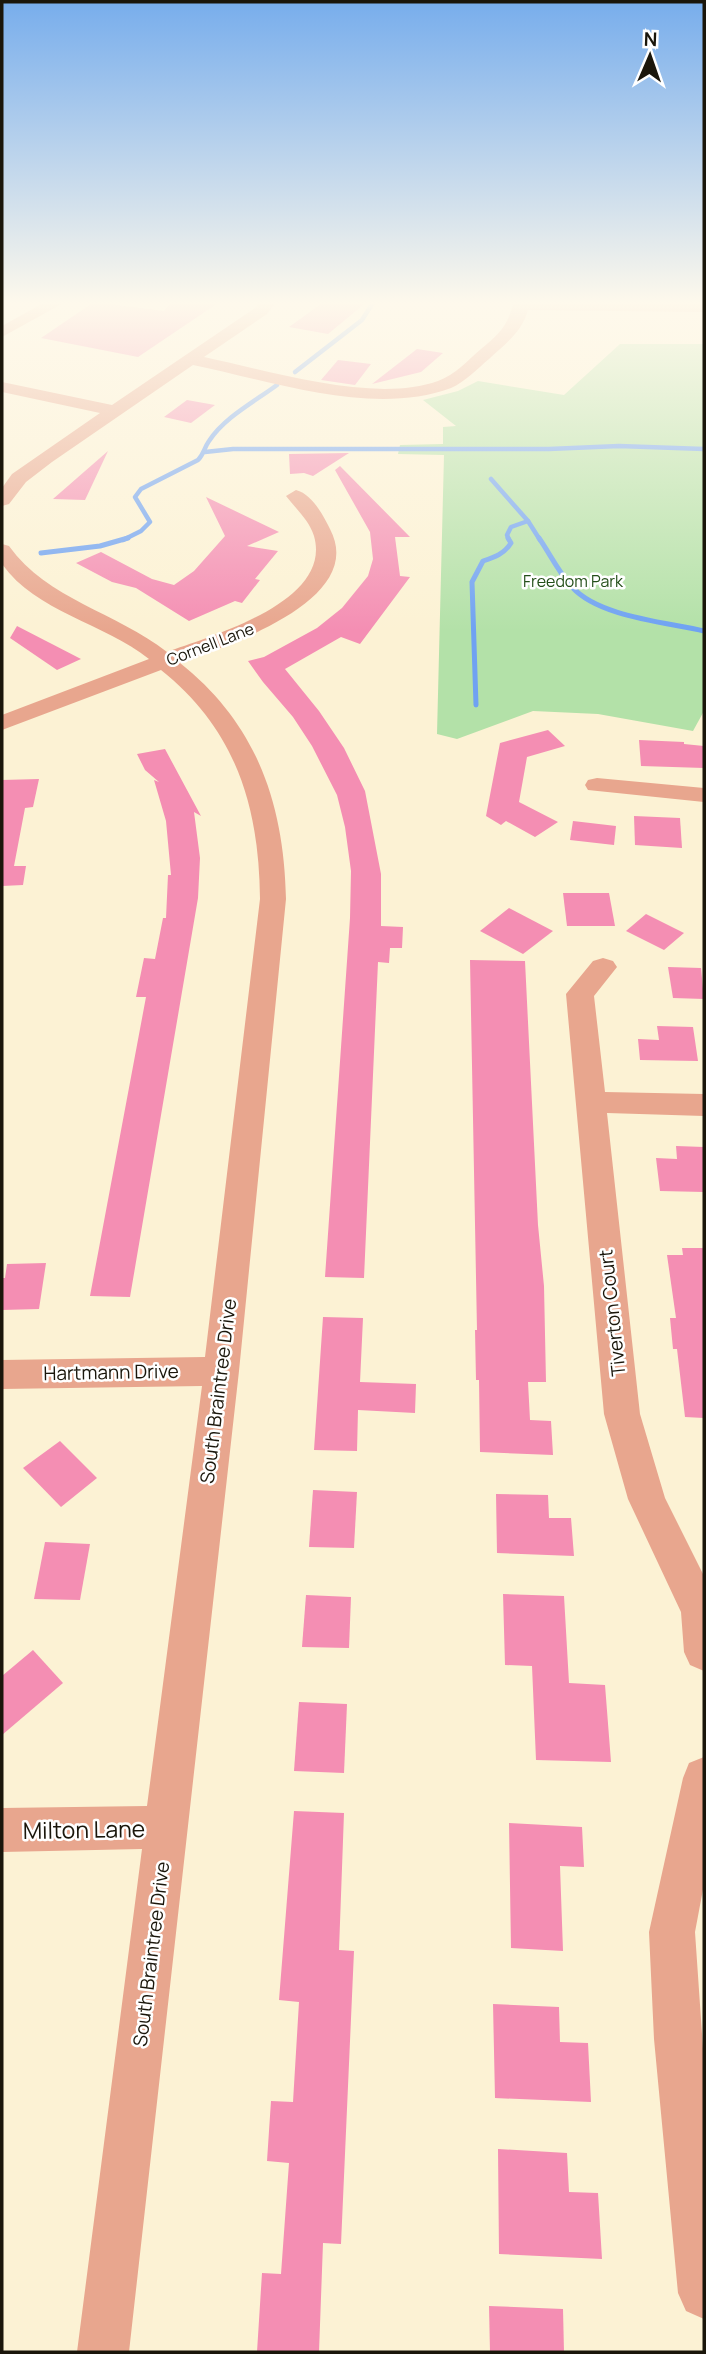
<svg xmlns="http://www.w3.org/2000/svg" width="706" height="2354" font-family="Manrope,sans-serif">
<rect width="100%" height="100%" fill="#fcf2d4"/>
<polygon fill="#b3e1a8" points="620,344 704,344 704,711 693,731 598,714 533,711 457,739 437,734 444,455 398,454 400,445 443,444 443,427 456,426 423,400 458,391 478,381 564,395"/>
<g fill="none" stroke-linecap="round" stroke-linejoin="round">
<g stroke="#6fa2f2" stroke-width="4.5">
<polyline points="295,372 362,320 374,301"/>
<polyline points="205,452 233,449 549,449 619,446 704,449"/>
<polyline points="491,479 528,521 540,540"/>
<path d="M123 540 141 531 150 522 135 497 141 489 198 460C204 454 204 448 209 441 225 417 254 402 277 385"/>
<polyline points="509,540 507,535 511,527 528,521"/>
</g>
<g stroke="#6fa2f2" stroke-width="5">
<path d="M539 538C550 554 559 573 572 587 599 617 666 622 704 631"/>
<polyline points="41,553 100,546 128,538"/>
<path d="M476 705 472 582 483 561C495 557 504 554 511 543L508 538"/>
</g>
</g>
<g fill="#f48eb3">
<polygon points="172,301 221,301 138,357 41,338 94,302 164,311"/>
<polygon points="325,301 368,301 328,334 289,327"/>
<polygon points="417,349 443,353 421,372 372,384"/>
<polygon points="338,360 371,364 355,385 321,380"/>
<polygon points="187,400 215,405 191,423 164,417"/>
<polygon points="108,451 85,500 53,499"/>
<polygon points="349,453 313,476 304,473 290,474 289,454"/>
<polygon points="340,466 410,537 395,537 400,576 410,577 360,644 341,637 285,669 319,711 344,748 365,791 381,874 381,926 403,927 402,948 390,948 389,963 378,962 364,1278 325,1277 350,918 351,871 345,827 337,795 312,746 293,717 263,682 248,661 264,657 317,628 342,608 368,576 373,559 370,532 335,470"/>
<polygon points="206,497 279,532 247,546 278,551 255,579 260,580 242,603 235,601 189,621 136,588 112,582 76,563 101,552 152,579 174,585 194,571 225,536"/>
<polygon points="17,626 81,659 57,670 10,638"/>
<polygon points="548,730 565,746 527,757 519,802 558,822 535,837 506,821 501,825 486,816 500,743"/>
<polygon points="639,740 684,742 684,744 704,746 704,768 641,766"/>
<polygon points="165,749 201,816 194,812 200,858 198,898 130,1297 90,1296 146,997 136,997 144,958 155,959 163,918 166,918 168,875 171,875 166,821 154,780 159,782 145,770 137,754"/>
<polygon points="39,779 33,807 25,808 14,866 26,866 23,885 2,886 2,780"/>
<polygon points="634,816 680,818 682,848 635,845"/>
<polygon points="573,821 616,826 614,845 570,840"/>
<polygon points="563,893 609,893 615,926 567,926"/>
<polygon points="509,908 553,931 523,954 480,931"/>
<polygon points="646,914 684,933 664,950 626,931"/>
<polygon points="470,960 525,961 538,1225 544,1286 546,1382 528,1382 530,1420 551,1421 553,1455 480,1452 479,1380 476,1380 475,1330 477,1330"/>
<polygon points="668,967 701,968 704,999 673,998"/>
<polygon points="657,1026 693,1027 698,1061 640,1060 638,1039 659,1040"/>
<polygon points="676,1146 704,1147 704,1192 660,1191 656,1158 677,1159"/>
<polygon points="682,1248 704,1248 704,1418 685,1417 677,1349 673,1349 670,1318 676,1318 667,1255 683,1255"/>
<polygon points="46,1263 39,1309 2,1310 2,1278 5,1278 7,1264"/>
<polygon points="323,1317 363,1318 360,1382 416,1384 415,1413 358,1410 357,1451 314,1450"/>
<polygon points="60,1441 97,1478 61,1507 23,1468"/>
<polygon points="313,1490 357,1492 354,1548 309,1547"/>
<polygon points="496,1494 548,1495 549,1518 571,1518 574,1556 497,1553"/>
<polygon points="45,1542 90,1544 80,1600 34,1599"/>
<polygon points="503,1594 564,1596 569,1683 605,1685 611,1762 536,1760 532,1666 505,1665"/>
<polygon points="306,1595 351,1597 349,1648 302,1647"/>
<polygon points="33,1650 63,1683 2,1735 2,1676"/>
<polygon points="299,1702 347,1704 344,1773 294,1771"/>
<polygon points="294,1811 344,1813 339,1950 354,1951 341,2244 323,2243 319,2352 257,2352 262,2273 281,2274 289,2163 267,2161 271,2101 293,2102 299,2002 279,2000"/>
<polygon points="509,1823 582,1827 584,1867 560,1866 563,1951 511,1948"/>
<polygon points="493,2004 559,2007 560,2042 588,2043 591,2102 495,2098"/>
<polygon points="498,2149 567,2153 569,2192 598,2193 602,2259 499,2254"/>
<polygon points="489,2306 563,2309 564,2352 490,2352"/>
</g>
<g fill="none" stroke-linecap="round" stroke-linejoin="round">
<g fill="#e8a68e" fill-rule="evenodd">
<polygon points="47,301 67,301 2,337 2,326"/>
<path d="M261 301H277L267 314 204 357C270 371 374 404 438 381 455 375 468 360 481 349 498 335 510 324 513 301L704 302V312L528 310C522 332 505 344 489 359 477 369 465 382 451 388 373 417 271 381 193 365L52 462 26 482 9 504 2 506V488L12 474 100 413 2 392V382L112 405 255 308Z"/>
<path d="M296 490C312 494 323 515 330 529 368 601 225 646 180 663 257 724 284 804 286 899L239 1371 129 2352H77L142 1849 2 1852V1808L147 1806 202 1386 2 1389V1360L205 1357 260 899C259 806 236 730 161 670L2 730V715L149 659C104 623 36 612 2 564V544L9 546C48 600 116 612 167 652 211 636 333 602 314 536 309 520 296 509 286 496Z"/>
<polygon points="597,778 704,788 704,802 588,790 585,785 588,780"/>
<polygon points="603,958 613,961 617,967 594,996 605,1092 704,1094 704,1116 607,1113 640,1414 665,1498 704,1576 704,1671 690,1665 684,1652 681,1612 628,1499 604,1414 566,994 593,961"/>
<polygon points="704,1757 704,1884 695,1932 704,2063 704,2319 686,2311 678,2293 654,2039 649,1932 683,1778 689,1763"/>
</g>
</g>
<linearGradient id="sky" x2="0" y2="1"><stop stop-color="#77adec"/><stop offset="0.48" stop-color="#fef9ec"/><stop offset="1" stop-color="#fef9ec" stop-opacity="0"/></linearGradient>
<rect width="706" height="631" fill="url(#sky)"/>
<g text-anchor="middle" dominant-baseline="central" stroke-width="5" stroke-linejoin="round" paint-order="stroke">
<g font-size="16" fill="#244f19" stroke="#fff">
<text x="573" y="581">Freedom Park</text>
</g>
<g font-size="16" fill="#1a160b" stroke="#fff">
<text transform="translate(210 644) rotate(-21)">Cornell Lane</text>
</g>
<g font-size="19" fill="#1a160b" stroke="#fff">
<text transform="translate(612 1313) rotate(-96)">Tiverton Court</text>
<text transform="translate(111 1372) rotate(-1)">Hartmann Drive</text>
<text transform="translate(218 1391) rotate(-83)">South Braintree Drive</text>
<text transform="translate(151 1954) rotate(-83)">South Braintree Drive</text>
</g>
<g font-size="23" fill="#1a160b" stroke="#fff">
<text transform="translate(84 1829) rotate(-1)">Milton Lane</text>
</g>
</g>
<rect width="706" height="2354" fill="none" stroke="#1a160b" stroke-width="7"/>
<g transform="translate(650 56) rotate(2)" stroke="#ffffff" stroke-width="5" paint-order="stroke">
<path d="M0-5L12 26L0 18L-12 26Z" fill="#1a160b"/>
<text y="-10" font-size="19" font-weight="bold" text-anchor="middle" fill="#1a160b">N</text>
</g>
</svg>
